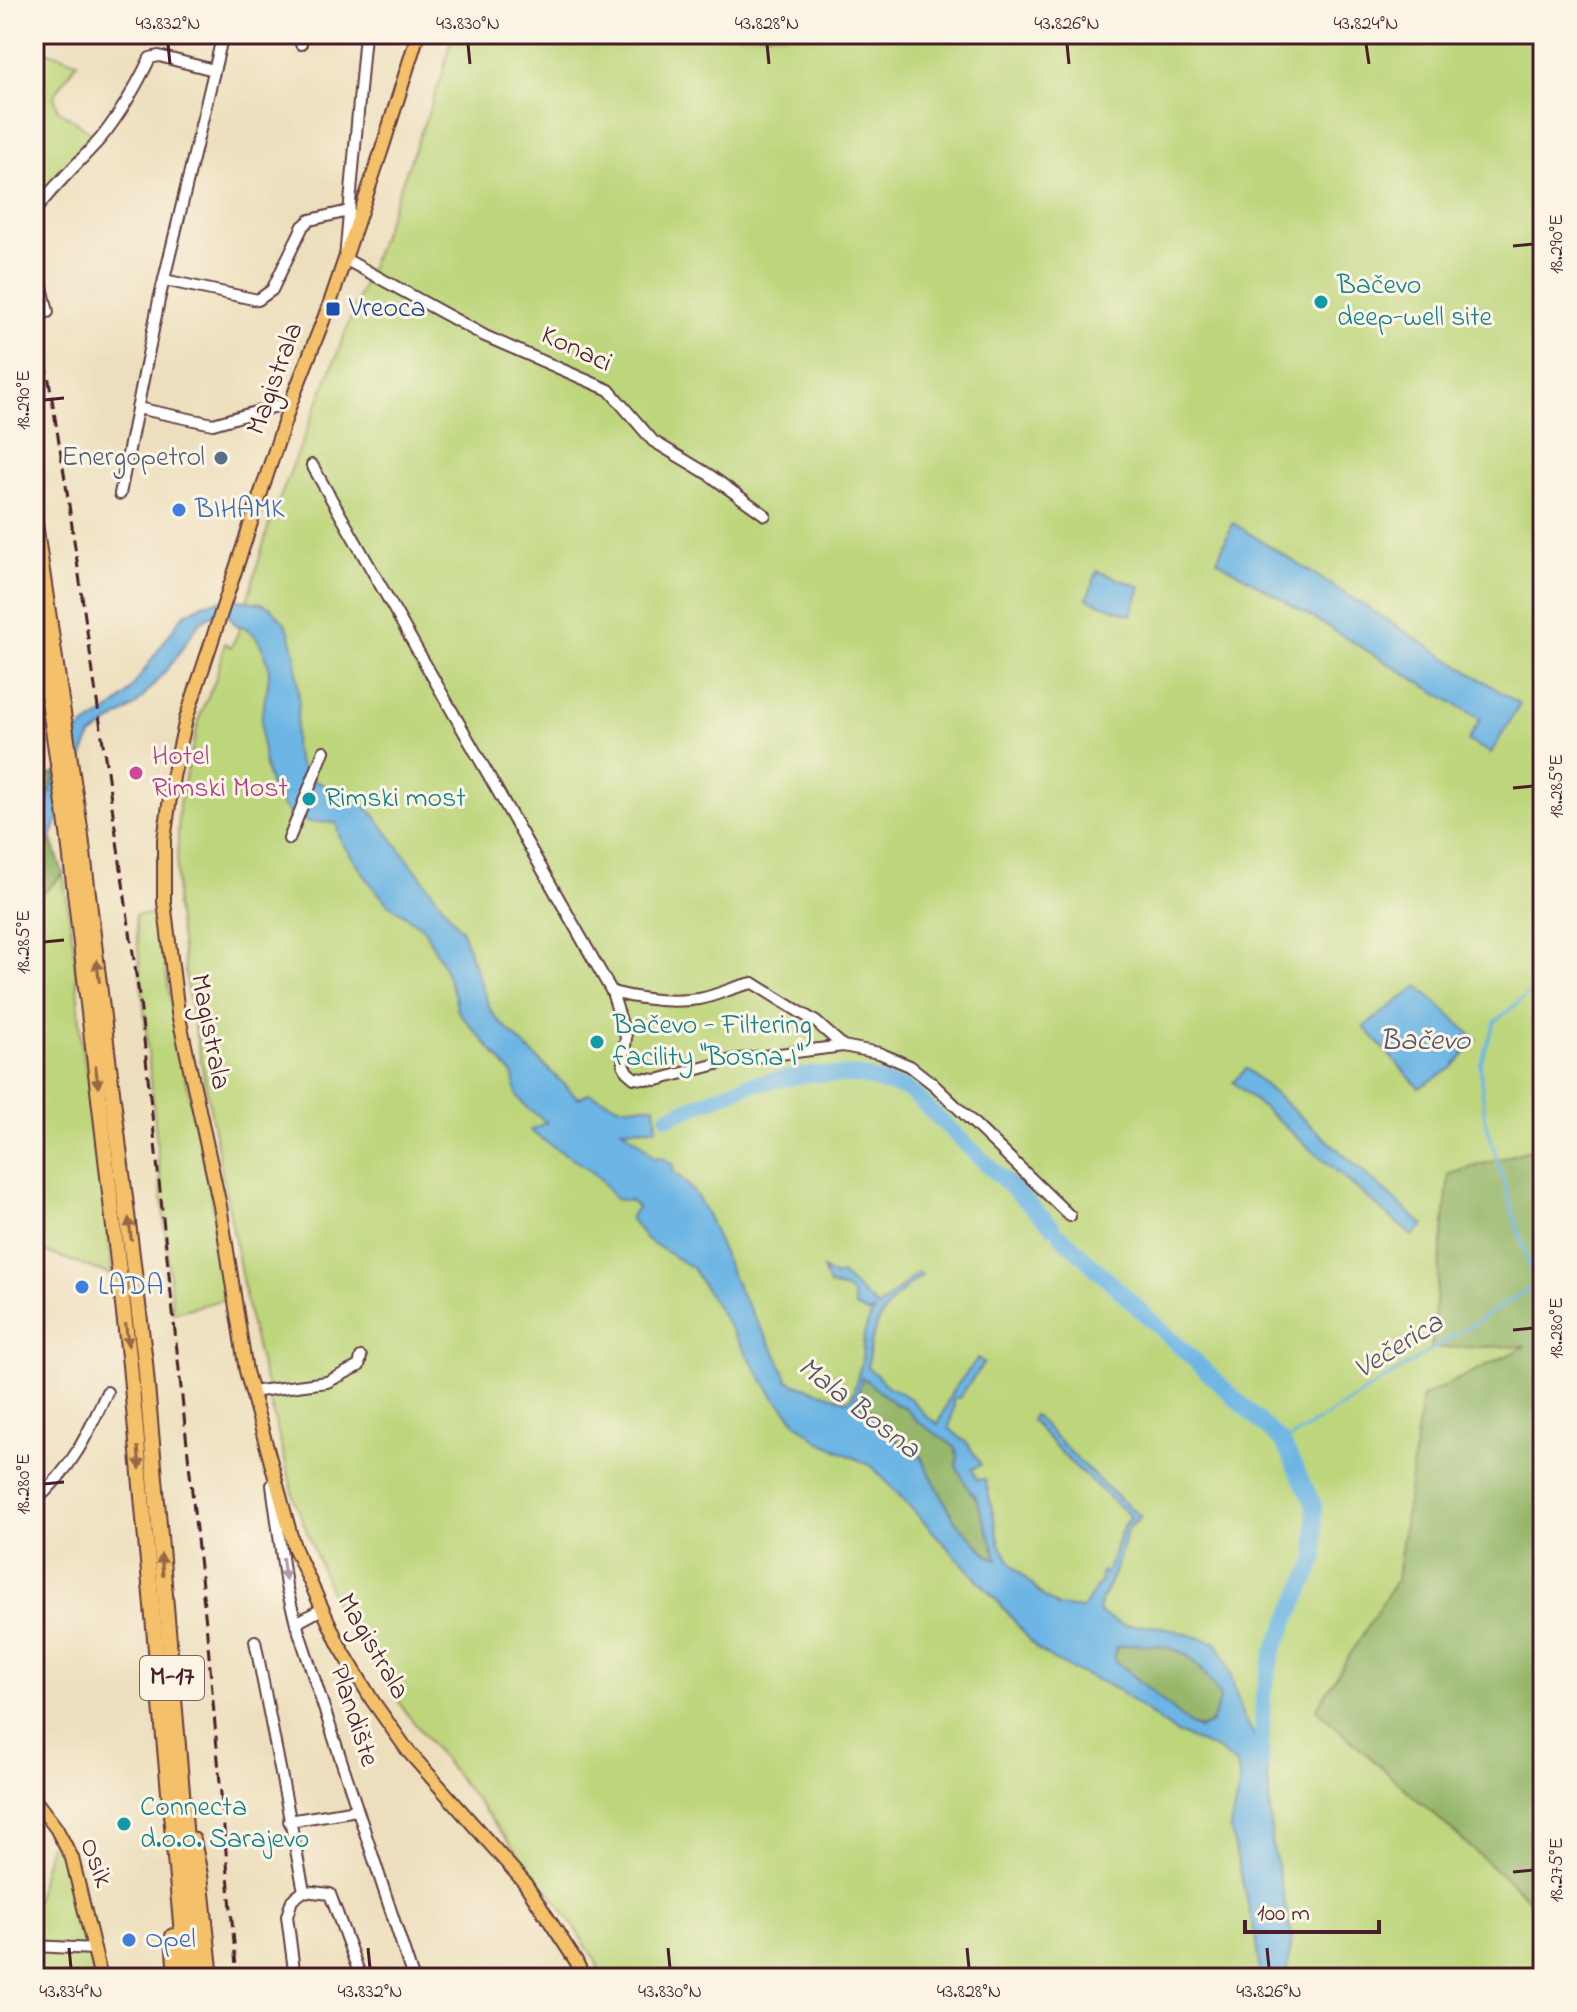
<svg xmlns="http://www.w3.org/2000/svg" width="1577" height="2012" font-family="'Indie Flower',sans-serif">
<rect width="100%" height="100%" fill="#fcf5e5"/>
<filter id="ink" filterUnits="userSpaceOnUse"><feTurbulence type="fractalNoise" baseFrequency=".0125" numOctaves="2"/><feDisplacementMap in="SourceGraphic" scale="16" xChannelSelector="R" yChannelSelector="G"/><feConvolveMatrix kernelMatrix="1 2 1 2 8 2 1 2 1" color-interpolation-filters="sRGB"/></filter>
<filter id="wash" filterUnits="userSpaceOnUse"><feTurbulence type="fractalNoise" baseFrequency=".006" numOctaves="4" result="noise"/><feDisplacementMap in="SourceGraphic" scale="32" xChannelSelector="R" yChannelSelector="G"/><feGaussianBlur stdDeviation="1.8" result="paint"/><feColorMatrix in="noise" values="0 0 0 0 0 0 0 0 0 0 0 0 0 0 0 0 0 1.4 0 .05"/><feComposite in="paint" operator="in"/></filter>
<g filter="url(#wash)">
<rect width="100%" height="100%" fill="#eddfbd"/>
<g fill="#bdd67b" stroke="#847a53" stroke-width="2">
<polygon points="452,34 1543,34 1543,1978 601,1978 596,1961 558,1903 404,1710 336,1606 295,1501 250,1321 188,992 176,907 179,804 201,712 215,681 225,643 231,647 238,633 268,528 339,349 442,76"/>
<polygon points="34,47 77,62 54,96 58,110 99,138 34,218"/>
<polygon points="63,874 74,948 82,1048 100,1139 112,1275 34,1248 34,905 36,900"/>
<polygon points="156,914 175,1026 232,1297 173,1313 135,915"/>
<polygon points="54,1829 64,1842 102,1978 34,1978 34,1907"/>
</g>
<g fill="#96b76b" stroke="#706b4b" stroke-width="2">
<polygon points="56,773 34,839 34,780"/>
<polygon points="51,837 63,874 36,900 34,871"/>
<polygon points="1543,1146 1543,1903 1533,1903 1316,1709 1397,1579 1422,1397 1526,1346 1431,1348 1449,1174"/>
<path d="M862 1376 895 1404 905 1407 955 1447 970 1492C984 1500 991 1544 999 1561L987 1554 955 1521 920 1455 902 1446 872 1411 856 1403Z"/>
<path d="M1134 1644C1186 1647 1191 1653 1220 1696 1219 1713 1210 1734 1190 1725L1115 1660 1114 1655 1117 1647Z"/>
</g>
<g fill="#6cb5e4" stroke="#5b6a88" stroke-width="2" fill-rule="evenodd">
<polygon points="1233,523 1520,704 1491,753 1468,741 1480,719 1217,560"/>
<polygon points="1097,571 1141,587 1131,615 1087,599"/>
<path d="M231 599 261 603 271 608 284 622 289 631 296 659 299 702 294 746 298 762 312 780 357 799 375 816 462 931 489 1007 496 1018 578 1098 589 1093 619 1106H655L657 1128 622 1129 641 1143 654 1158 662 1157 674 1166 673 1172C712 1200 717 1248 738 1288 754 1320 776 1347 787 1380 806 1390 826 1392 846 1401L852 1397 862 1361 864 1335 868 1322 875 1310 869 1314 855 1307 853 1295 846 1290 829 1285 823 1269 836 1277 841 1274 878 1308 918 1272 922 1275C888 1301 869 1323 868 1367L886 1385 911 1399 926 1416 938 1424 951 1393 978 1358 984 1363 959 1398 952 1400 954 1406 949 1428 968 1444 981 1465 972 1469 977 1480 985 1479 1000 1544 1012 1565 1043 1596 1058 1606 1082 1609 1101 1581 1100 1575 1102 1571 1105 1574C1118 1554 1114 1536 1131 1517L1069 1461 1031 1420 1034 1415 1095 1477 1141 1517 1127 1530 1116 1568 1098 1609 1099 1613 1122 1625 1164 1627 1217 1643 1228 1665 1243 1718 1265 1752 1267 1762 1272 1843 1292 1936 1287 1978H1260L1257 1943 1230 1828 1239 1787V1774L1236 1764 1218 1750 1175 1732 1116 1689 1053 1660 1037 1649 1002 1606 872 1466 820 1442 799 1425 774 1397 692 1268 646 1239 630 1218 637 1207 630 1201 615 1199C609 1193 605 1184 599 1178 579 1158 551 1149 530 1130L547 1122 528 1109 517 1096 513 1075 457 1010 455 996 442 963 423 928 388 904 370 883 341 841 336 823C321 821 307 825 294 817 264 796 260 747 262 714 264 700 269 686 269 672 268 654 255 626 236 625L227 614 210 616 198 624 174 661 136 705 91 736 51 837 34 871V839L56 773 70 742 82 728 113 708 126 696 183 615 205 603ZM862 1377 895 1404 905 1407 917 1421 955 1447 958 1459 956 1466 970 1492 975 1495 998 1560 987 1554 955 1521 920 1455 902 1446 871 1411 856 1403ZM1134 1644C1186 1647 1191 1652 1220 1696L1219 1704 1211 1723 1199 1729 1190 1725 1115 1660 1114 1655 1116 1647Z"/>
<polygon points="1418,986 1477,1040 1452,1068 1419,1088 1364,1027"/>
<polygon points="1246,1069 1247,1069 1424,1226 1412,1236 1233,1082"/>
</g>
<g fill="none" stroke-linecap="round" stroke-linejoin="round">
<g stroke="#6cb5e4" stroke-width="3">
<polyline points="1535,1285 1485,1120 1480,1065 1495,1022 1543,982"/>
<polyline points="1283,1443 1543,1280"/>
</g>
<g stroke="#6cb5e4" stroke-width="16">
<polyline points="668,1117 747,1085 811,1074 861,1076 909,1090 1053,1227"/>
<polyline points="1061,1236 1283,1443 1314,1505 1316,1559 1276,1646"/>
<polyline points="1261,1765 1263,1695 1273,1652"/>
</g>
</g>
</g>
<g filter="url(#ink)">
<g fill="none" stroke-linecap="round" stroke-linejoin="round">
<g stroke="#623c41" stroke-width="14">
<g id="minor">
<polyline points="365,34 345,259 485,336 609,390 653,441 708,474 765,515"/>
<polyline points="301,44 302,34"/>
<path d="M34 212C54 185 79 163 101 138 121 113 136 87 150 58L159 56 214 70"/>
<polyline points="34,254 48,312"/>
<polyline points="164,280 258,300 272,290 303,226 310,220 349,211"/>
<polyline points="137,408 213,424 291,402"/>
<polyline points="312,465 612,992 626,1037 623,1064 627,1072 634,1078 657,1080 732,1060 843,1046 879,1053 910,1066 933,1084 1070,1216"/>
<polyline points="120,494 159,300 223,34"/>
<polyline points="289,839 324,751"/>
<path d="M612 992C639 999 670 1003 699 999 717 996 734 986 753 983L816 1022 843 1046"/>
<polyline points="251,1392 327,1382 359,1366 361,1357"/>
<polyline points="272,1485 286,1586 296,1623 413,1978"/>
<path d="M34 1502C72 1469 87 1436 107 1392"/>
<polyline points="296,1623 322,1609"/>
<polyline points="255,1641 304,1891"/>
<polyline points="289,1821 357,1810"/>
<polyline points="34,1946 94,1949"/>
<polyline points="295,1978 287,1916 292,1900 304,1891 330,1894 361,1978"/>
</g>
</g>
<g stroke="#623c41" stroke-width="16">
<g id="major">
<polyline points="418,34 382,149 330,303 291,402 186,719 173,777 164,840 164,902 178,1013 220,1206 246,1371 294,1547 339,1645 372,1700 408,1751 524,1882 576,1961 584,1978"/>
<polyline points="34,1799 56,1828 72,1858 101,1978"/>
</g>
</g>
<g stroke="#623c41" stroke-width="18">
<g id="highway">
<polyline points="34,517 80,828 145,1362 198,1978"/>
<polyline points="34,599 68,832 130,1365 186,1978"/>
<polyline points="193,1840 200,1875 211,1978"/>
<polyline points="173,1936 176,1978"/>
</g>
</g>
<use href="#minor" stroke="#fff" stroke-width="10"/>
<use href="#major" stroke="#f4c16a" stroke-width="12"/>
<use href="#highway" stroke="#f4c16a" stroke-width="14"/>
<polyline stroke="#4a1f2b" stroke-width="3" stroke-dasharray="12 6" stroke-linecap="butt" points="34,308 41,331 68,498 140,1002 207,1633 237,1978"/>
</g>
<defs><path id="oneway-solid" d="M-6-.8H1V-3.2L6.5 0L1 3.2V.8H-6Z" transform="scale(2)"/></defs>
<g fill="#966847">
<use href="#oneway-solid" transform="translate(98 971) rotate(-97)"/>
<use href="#oneway-solid" transform="translate(97 1077) rotate(83)"/>
<use href="#oneway-solid" transform="translate(130 1229) rotate(-97)"/>
<use href="#oneway-solid" transform="translate(127 1335) rotate(83)"/>
<use href="#oneway-solid" transform="translate(139 1458) rotate(85)"/>
<use href="#oneway-solid" transform="translate(162 1565) rotate(-95)"/>
</g>
<use fill="#ae9aa0" href="#oneway-solid" transform="translate(284 1569) rotate(82)"/>
</g>
<path fill="none" stroke="#4a1f2b" stroke-width="3" d="M168 44 170 64M468 44 470 64M767 44 769 64M1067 44 1069 64M1366 44 1369 64M1513 246 1533 244M44 400 64 398M1513 788 1533 786M44 942 64 940M1513 1330 1533 1328M44 1484 64 1482M1513 1872 1533 1870M69 1948 71 1968M368 1948 370 1968M668 1948 670 1968M967 1948 969 1968M1267 1948 1269 1968"/>
<g fill="#0f9aa8" stroke="#fcf5e5" stroke-width="3">
<circle cx="1321" cy="302" r="8"/>
<circle cx="309" cy="799" r="8"/>
<circle cx="597" cy="1042" r="8"/>
<circle cx="124" cy="1824" r="8"/>
</g>
<rect fill="#1a4fb4" stroke="#fcf5e5" stroke-width="3" x="325" y="301" width="16" height="16" rx="4"/>
<circle fill="#5c6f8a" stroke="#fcf5e5" stroke-width="3" cx="221" cy="458" r="8"/>
<g fill="#3f7fe0" stroke="#fcf5e5" stroke-width="3">
<circle cx="179" cy="510" r="8"/>
<circle cx="82" cy="1287" r="8"/>
<circle cx="129" cy="1940" r="8"/>
</g>
<circle fill="#d1479c" stroke="#fcf5e5" stroke-width="3" cx="136" cy="773" r="8"/>
<g text-anchor="middle" dominant-baseline="central" stroke-width="6" stroke-linejoin="round" paint-order="stroke">
<rect fill="#fcf5e5" stroke="#7f5f63" stroke-width="2" x="140" y="1656" width="64" height="44" rx="6"/>
<g font-size="26" font-weight="bold" fill="#4a1f2b">
<text x="172" y="1678">M-17</text>
</g>
<g font-size="28" fill="#0d838f" stroke="#fcf5e5" text-anchor="start">
<text x="1337" y="286">Bačevo<tspan x="1337" dy="32">deep-well site</tspan></text>
<text x="325" y="799">Rimski most</text>
<text x="613" y="1026">Bačevo - Filtering<tspan x="613" dy="32">facility "Bosna I"</tspan></text>
<text x="140" y="1808">Connecta<tspan x="140" dy="32">d.o.o. Sarajevo</tspan></text>
</g>
<g font-size="28" fill="#164399" stroke="#fcf5e5" text-anchor="start">
<text x="349" y="309">Vreoca</text>
</g>
<g font-size="28" fill="#4a1f2b" stroke="#fcf5e5">
<text transform="translate(576 350) rotate(25)">Konaci</text>
<text transform="translate(276 379) rotate(-70)">Magistrala</text>
<text transform="translate(209 1032) rotate(79)">Magistrala</text>
<text transform="translate(372 1647) rotate(60)">Magistrala</text>
<text transform="translate(353 1716) rotate(72)">Plandište</text>
<text transform="translate(95 1863) rotate(70)">Osik</text>
</g>
<g font-size="28" fill="#4e5e75" stroke="#fcf5e5" text-anchor="end">
<text x="205" y="458">Energopetrol</text>
</g>
<g font-size="28" fill="#366cbe" stroke="#fcf5e5" text-anchor="start">
<text x="195" y="510">BIHAMK</text>
<text x="98" y="1287">LADA</text>
<text x="145" y="1940">Opel</text>
</g>
<g font-size="28" fill="#b23c85" stroke="#fcf5e5" text-anchor="start">
<text x="152" y="757">Hotel<tspan x="152" dy="32">Rimski Most</tspan></text>
</g>
<g font-size="30" font-style="italic" fill="#56546c" stroke="#fcf5e5">
<text x="1425" y="1042">Bačevo</text>
<text transform="translate(1399 1347) rotate(-32)">Večerica</text>
<text transform="translate(858 1409) rotate(38)">Mala Bosna</text>
</g>
</g>
<rect width="1577" height="2012" fill="none" stroke="#fcf5e5" stroke-width="88"/>
<path d="M1245 1920v12h134v-12" fill="none" stroke="#4a1f2b" stroke-width="4"/>
<text x="1257" y="1920" font-size="24" fill="#4a1f2b" stroke="#fcf5e5" stroke-width="6" paint-order="stroke">100 m</text>
<rect x="44" y="44" width="1489" height="1924" fill="none" stroke="#4a1f2b" stroke-width="3"/>
<g font-size="20" text-anchor="middle" fill="#4a1f2b">
<text x="168" y="29">43.832°N</text>
<text x="468" y="29">43.830°N</text>
<text x="767" y="29">43.828°N</text>
<text x="1067" y="29">43.826°N</text>
<text x="1366" y="29">43.824°N</text>
<text transform="translate(1555 244) rotate(-90)" y="7">18.290°E</text>
<text transform="translate(22 400) rotate(-90)" y="7">18.290°E</text>
<text transform="translate(1555 786) rotate(-90)" y="7">18.285°E</text>
<text transform="translate(22 942) rotate(-90)" y="7">18.285°E</text>
<text transform="translate(1555 1328) rotate(-90)" y="7">18.280°E</text>
<text transform="translate(22 1484) rotate(-90)" y="7">18.280°E</text>
<text transform="translate(1555 1870) rotate(-90)" y="7">18.275°E</text>
<text x="71" y="1997">43.834°N</text>
<text x="370" y="1997">43.832°N</text>
<text x="670" y="1997">43.830°N</text>
<text x="969" y="1997">43.828°N</text>
<text x="1269" y="1997">43.826°N</text>
</g>
</svg>
